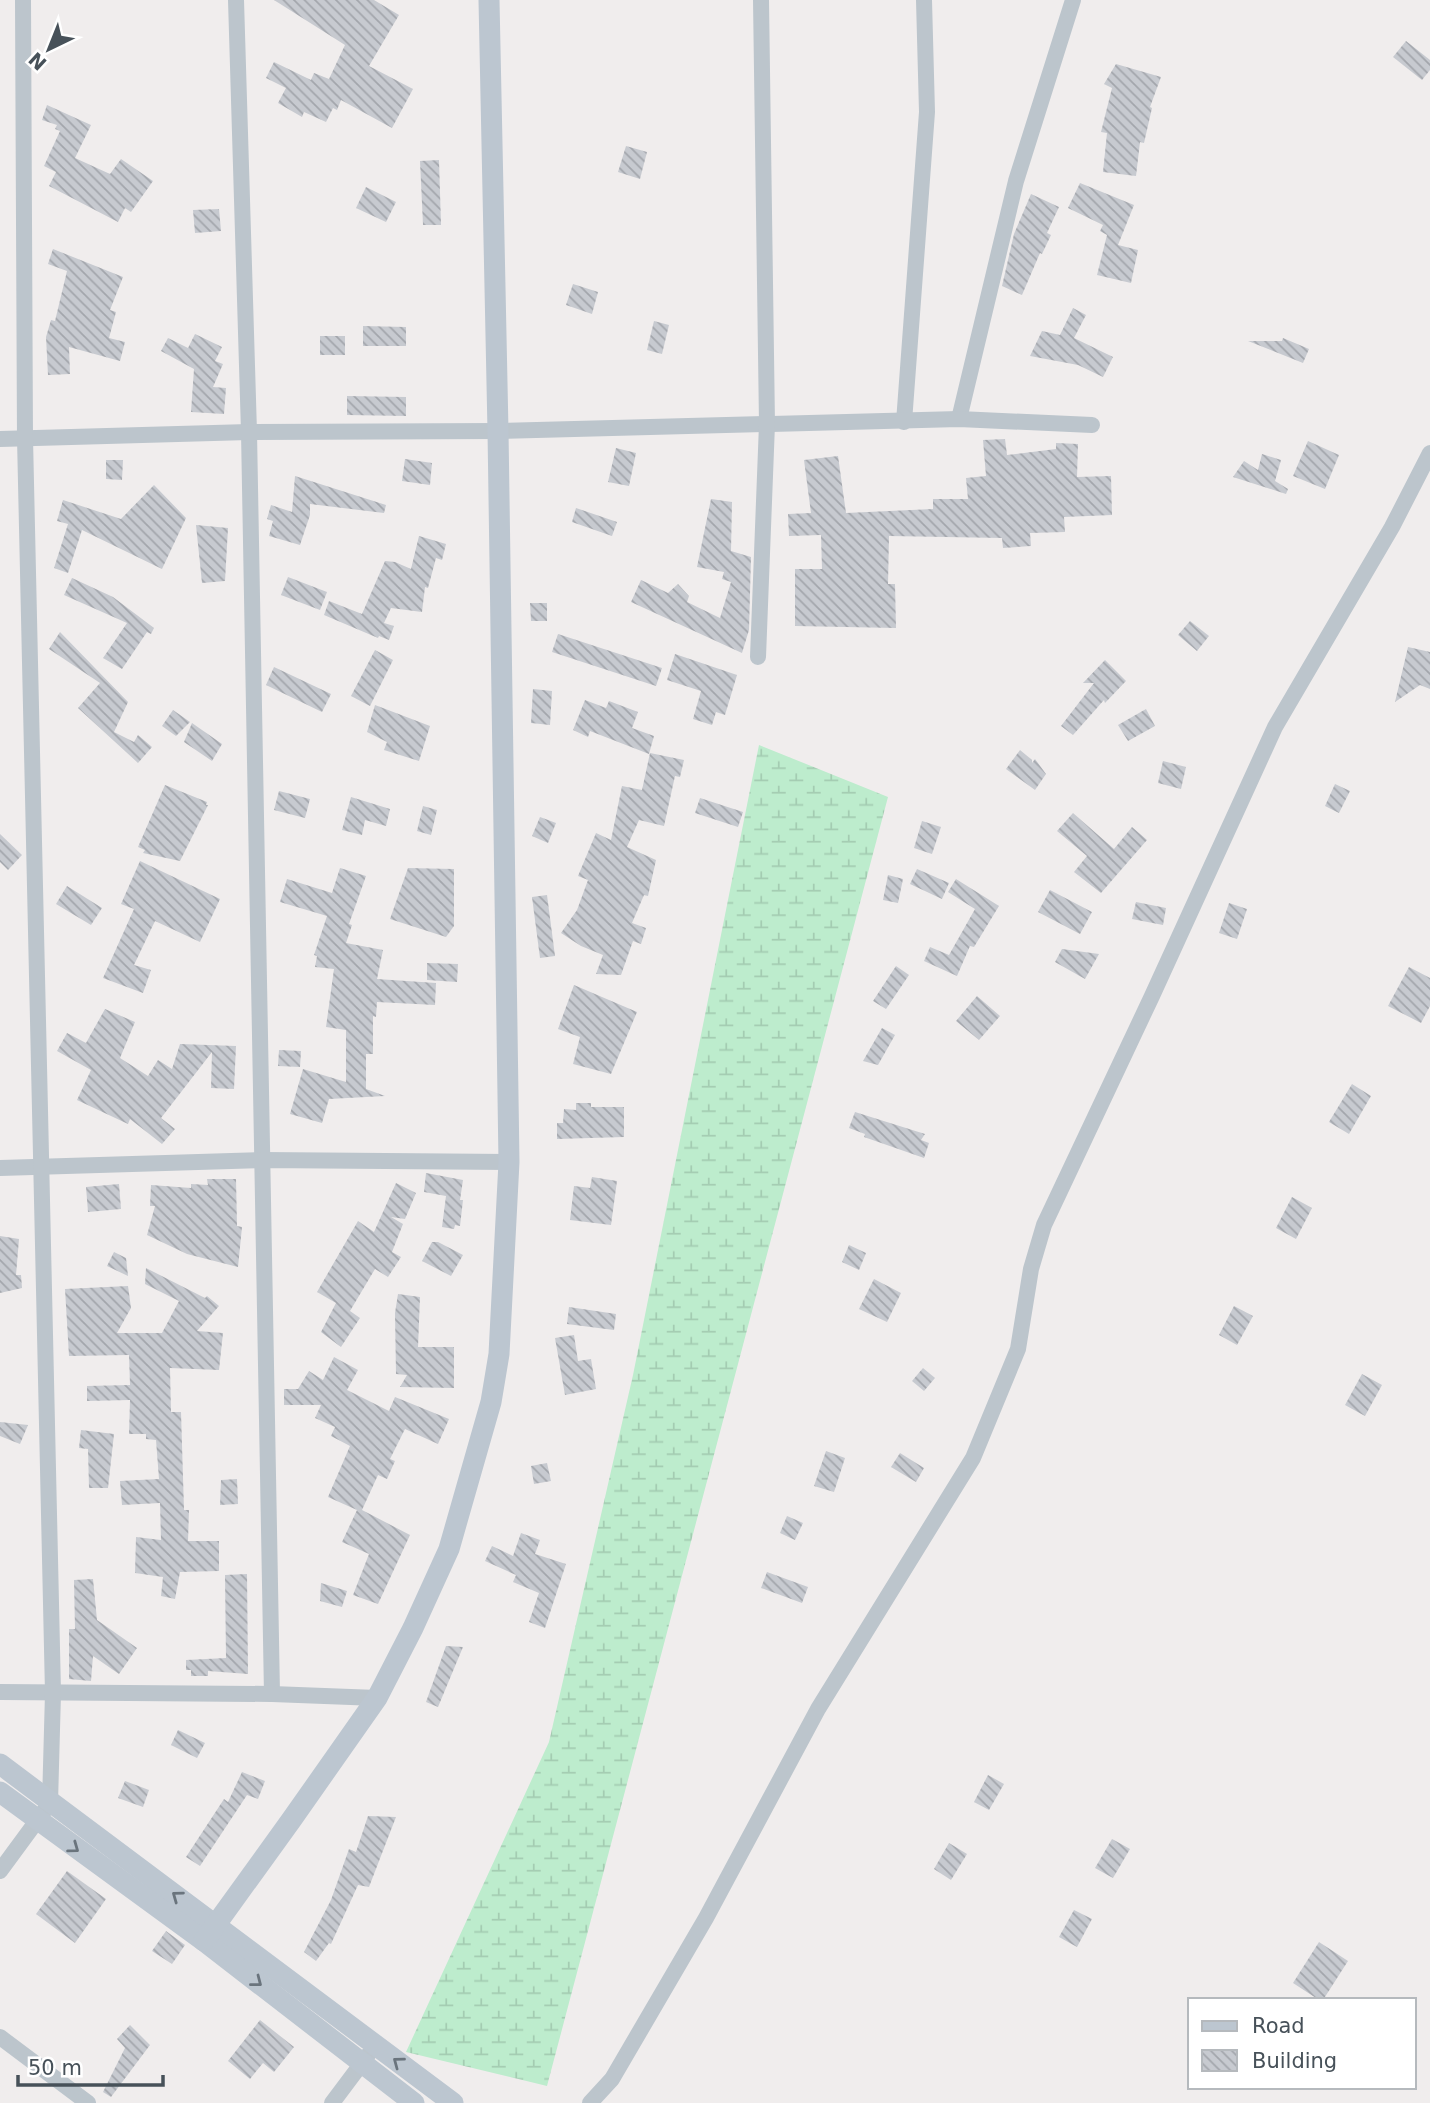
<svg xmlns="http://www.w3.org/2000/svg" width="1430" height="2103" font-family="'DejaVu Sans',sans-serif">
<defs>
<pattern id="wetland-marsh" width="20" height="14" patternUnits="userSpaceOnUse" patternTransform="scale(1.75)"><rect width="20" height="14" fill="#bdeccd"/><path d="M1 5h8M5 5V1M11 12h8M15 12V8" fill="none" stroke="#a4ccb2"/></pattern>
<pattern id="building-back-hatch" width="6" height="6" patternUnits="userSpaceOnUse" patternTransform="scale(1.75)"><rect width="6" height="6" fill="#c7cad0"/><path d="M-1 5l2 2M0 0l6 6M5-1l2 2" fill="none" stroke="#a3a6ac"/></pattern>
</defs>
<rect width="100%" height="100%" fill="#f0eded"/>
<polygon fill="url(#wetland-marsh)" points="759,745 888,797 547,2086 406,2052 549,1742 633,1375"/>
<g fill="url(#building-back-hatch)">
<polygon points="274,0 374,0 399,15 369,66 413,89 392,128 341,100 337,110 333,108 326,122 304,112 302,117 278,103 286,88 266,78 274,62 311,80 314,73 329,79 345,45"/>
<polygon points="1406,41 1430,60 1430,70 1422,80 1393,57"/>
<polygon points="1116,64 1161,77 1150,107 1152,108 1144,143 1140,142 1136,176 1103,172 1107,133 1101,132 1112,88 1104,84"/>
<polygon points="47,105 91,125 75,158 110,174 121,159 153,181 131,212 125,208 118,222 49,186 56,172 44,166 60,131 55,129 57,125 42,120"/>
<polygon points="626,146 647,152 640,179 618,172"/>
<polygon points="439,160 441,225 423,225 420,161"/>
<polygon points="1080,183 1134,205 1118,245 1138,250 1131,283 1097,275 1107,235 1100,231 1103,225 1068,208"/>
<polygon points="366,187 396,202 386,222 356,208"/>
<polygon points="1031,194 1059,207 1047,233 1051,235 1042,254 1040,253 1022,295 1002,286 1014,234"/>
<polygon points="219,209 221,231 195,233 193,210"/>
<polygon points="53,249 123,277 110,310 116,312 109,338 125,342 120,361 69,347 70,374 48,375 46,337 51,320 55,321 67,271 48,264"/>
<polygon points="573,284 598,292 592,314 566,305"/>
<polygon points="1073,308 1086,315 1074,338 1113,357 1103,377 1078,365 1030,356 1042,331 1060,335"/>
<polygon points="654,321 669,325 662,354 647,350"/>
<polygon points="363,326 406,327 406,346 363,346"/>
<polygon points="195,334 222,347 215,361 223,364 213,387 226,388 224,414 191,412 194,369 161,351 168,338 188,348"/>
<rect x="320" y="336" width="25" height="19"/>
<polygon points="1283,338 1309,349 1303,363 1248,341 1282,341"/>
<polygon points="347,396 406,397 406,416 347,415"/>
<polygon points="1005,439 1007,455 1056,449 1056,443 1078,444 1077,477 1111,476 1112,515 1064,517 1065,532 1030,533 1031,546 1003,548 1002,538 889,536 888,584 895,584 896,628 795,626 795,569 822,569 821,535 789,536 788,514 811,513 804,460 838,456 846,513 933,509 933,499 968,499 966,478 986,476 983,440"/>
<polygon points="1308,441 1339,455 1325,489 1293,476"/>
<polygon points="616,448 636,453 629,486 608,482"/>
<polygon points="1262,454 1281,460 1275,481 1288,489 1286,494 1233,477 1244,461 1258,470"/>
<polygon points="405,459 432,463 430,485 402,481"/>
<polygon points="106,460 123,460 122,480 106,479"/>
<polygon points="295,476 386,505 384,513 310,504 310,515 300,545 269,536 273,521 267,519 271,505 292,512"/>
<polygon points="154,485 186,518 162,569 82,530 68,573 54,568 68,524 57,521 63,500 121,519"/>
<polygon points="711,499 732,502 731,551 751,557 749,630 742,653 631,602 641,580 668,593 678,584 689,596 687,602 720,618 731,582 722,579 724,572 697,567"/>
<polygon points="576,508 617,522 612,536 572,522"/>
<polygon points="196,525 228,528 225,581 202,583"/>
<polygon points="419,536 446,544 442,560 436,558 428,588 425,587 422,612 391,608 384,623 394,626 389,640 379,636 378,638 324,615 329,601 362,614 385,561 395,562 411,569"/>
<polygon points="288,577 327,592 320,610 281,595"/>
<polygon points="72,578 113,597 154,628 151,634 147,632 122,669 103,658 127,623 64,595"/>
<polygon points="530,603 547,603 547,621 531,621"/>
<polygon points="1190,621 1209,636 1197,651 1178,635"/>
<polygon points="60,632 128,702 114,732 134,742 138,735 152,747 138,763 78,708 100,683 49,649"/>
<polygon points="558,634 662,668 656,686 552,652"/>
<polygon points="1408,647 1430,652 1430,689 1420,685 1395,702"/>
<polygon points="375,650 393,660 370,706 351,696"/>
<polygon points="675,654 737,675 725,715 716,712 712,725 693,719 701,691 667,680"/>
<polygon points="1105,660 1126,681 1105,703 1104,700 1073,735 1061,726 1094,683 1083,683"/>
<polygon points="274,667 331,694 322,712 266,685"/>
<polygon points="533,689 552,691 550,725 531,723"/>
<polygon points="585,700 606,708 609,701 638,712 632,728 654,736 649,754 590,731 588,737 573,730"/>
<polygon points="375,705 430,726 419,761 384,750 387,742 367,732"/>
<polygon points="1146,709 1155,726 1128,741 1118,725"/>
<polygon points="173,710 190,722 176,736 162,726"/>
<polygon points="192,723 222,744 212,761 184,742"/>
<polygon points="1020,750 1032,760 1032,763 1035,759 1046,774 1035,790 1006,769"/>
<polygon points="650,753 684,760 680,777 675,776 664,826 639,820 627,847 656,860 648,896 644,895 632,923 646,928 641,944 633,941 621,975 596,974 603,955 581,946 561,933 577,910 588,880 578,876 596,833 611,840 622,786 642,790"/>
<polygon points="1163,761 1186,767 1181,789 1158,783"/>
<polygon points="1335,784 1350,791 1339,813 1325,806"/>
<polygon points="165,785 207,802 206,805 208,805 180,861 143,853 145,850 138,847"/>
<polygon points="279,791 310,799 305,818 274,810"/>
<polygon points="351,797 390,809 386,826 365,820 362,835 342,830"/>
<polygon points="700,798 743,812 738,827 695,813"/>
<polygon points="423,806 437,810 431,835 417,831"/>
<polygon points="1073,813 1114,849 1132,827 1147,840 1101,893 1074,872 1087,856 1057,831"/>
<polygon points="540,817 556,823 548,843 532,836"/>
<polygon points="922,821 941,827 932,854 914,848"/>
<polygon points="0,834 22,855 8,870 0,862"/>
<polygon points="140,861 220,899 200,942 155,921 134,965 151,970 143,993 103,978 134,909 121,904"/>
<polygon points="340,868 366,876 349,924 352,925 346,943 383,950 377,979 436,983 435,1005 377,1002 376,1017 373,1016 373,1054 366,1054 366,1089 385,1096 329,1099 322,1123 290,1114 303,1069 346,1082 346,1030 326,1027 334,969 315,967 317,956 314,955 327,916 280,902 287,879 332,893"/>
<polygon points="408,868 454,869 454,926 446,937 390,919"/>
<polygon points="917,869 949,883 942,899 910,884"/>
<polygon points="888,875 903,879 898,903 883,900"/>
<polygon points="956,879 999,906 974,947 970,946 957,976 924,961 930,947 949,955 975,909 948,892"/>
<polygon points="67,886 102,908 91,925 56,904"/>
<polygon points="1050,890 1092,912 1080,934 1038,912"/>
<polygon points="547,895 555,956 540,958 532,897"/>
<polygon points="1136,902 1166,908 1163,925 1132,919"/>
<polygon points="1229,903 1247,909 1237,939 1219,933"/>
<polygon points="1062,949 1099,954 1085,979 1055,962"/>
<polygon points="427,963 458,964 457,982 427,980"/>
<polygon points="896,966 909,975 886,1009 873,1001"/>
<polygon points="1409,967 1430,978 1430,1006 1421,1023 1388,1006"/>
<polygon points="574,985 637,1012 611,1074 573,1064 580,1037 558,1029"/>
<polygon points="977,996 1000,1016 979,1040 956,1021"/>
<polygon points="105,1009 135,1022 120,1058 148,1076 158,1060 172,1069 180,1044 236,1046 234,1089 211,1088 212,1052 161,1118 175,1129 162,1144 130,1119 128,1124 77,1100 91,1070 57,1051 67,1033 86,1043"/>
<polygon points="882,1028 895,1035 878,1065 863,1061"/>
<polygon points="279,1050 301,1051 300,1067 278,1066"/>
<polygon points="1352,1084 1371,1096 1349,1134 1329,1122"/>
<polygon points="576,1103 591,1103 591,1107 624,1107 624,1137 557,1139 557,1123 563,1123 564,1109 576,1110"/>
<polygon points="855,1112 925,1134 921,1140 929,1143 924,1158 864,1137 865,1134 849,1128"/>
<polygon points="426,1173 463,1180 460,1200 463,1200 460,1226 455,1225 454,1229 442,1227 446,1196 424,1192"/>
<polygon points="592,1177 617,1181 611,1225 570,1220 574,1186 590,1188"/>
<polygon points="207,1179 236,1179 237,1226 242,1227 238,1267 187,1254 147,1235 155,1206 150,1206 151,1185 191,1188 191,1184 208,1185"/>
<polygon points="396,1183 416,1193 405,1219 391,1217 403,1224 392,1252 401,1257 388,1277 375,1269 350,1311 360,1318 341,1347 321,1332 336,1303 317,1292 358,1221 374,1232"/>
<polygon points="119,1184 121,1209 88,1212 86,1187"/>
<polygon points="1292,1197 1312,1208 1296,1239 1276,1228"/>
<polygon points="0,1236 19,1239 16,1275 21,1275 22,1288 0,1293"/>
<polygon points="432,1242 438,1242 463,1255 451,1276 422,1261"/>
<polygon points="849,1245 866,1253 859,1270 842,1262"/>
<polygon points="114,1252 126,1258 128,1276 107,1266"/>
<polygon points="146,1268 205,1298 207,1296 219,1306 197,1331 223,1333 219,1370 170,1368 171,1412 181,1412 184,1510 189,1510 188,1541 219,1541 219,1571 180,1572 175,1599 161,1596 163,1577 135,1573 136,1537 161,1540 160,1503 122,1505 120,1481 159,1479 156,1440 146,1439 146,1434 129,1434 130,1400 87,1401 87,1386 130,1385 129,1355 69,1356 65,1289 128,1286 131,1308 117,1333 162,1333 179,1301 145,1284"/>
<polygon points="874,1279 901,1293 887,1322 859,1309"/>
<polygon points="398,1294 420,1297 418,1347 454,1347 454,1388 400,1387 407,1375 396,1374 395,1313"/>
<polygon points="1234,1306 1253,1316 1237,1345 1219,1335"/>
<polygon points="569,1307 616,1314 614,1330 567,1324"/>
<polygon points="574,1335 578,1361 591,1359 596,1389 565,1395 555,1338"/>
<polygon points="334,1357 358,1370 347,1390 389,1411 395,1397 449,1419 438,1444 405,1429 390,1459 395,1461 387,1479 378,1475 362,1510 410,1535 378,1604 353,1595 369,1554 342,1542 357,1510 328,1497 350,1446 331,1436 335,1427 315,1418 321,1405 284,1405 284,1389 298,1389 309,1371 323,1380"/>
<polygon points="923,1368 935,1378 924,1391 912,1381"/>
<polygon points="1362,1374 1382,1385 1365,1416 1345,1405"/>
<polygon points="0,1422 28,1425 20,1444 0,1436"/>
<polygon points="81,1430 114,1434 108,1488 89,1488 88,1449 79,1448"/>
<polygon points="826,1451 845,1458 834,1492 814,1486"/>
<polygon points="900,1453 924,1468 916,1482 891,1467"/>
<polygon points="547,1463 551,1481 534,1484 531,1466"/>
<polygon points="237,1479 238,1504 220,1505 221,1480"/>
<polygon points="787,1516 803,1523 795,1540 780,1533"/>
<polygon points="521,1533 540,1540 535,1554 566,1564 545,1628 529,1622 539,1593 513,1582 516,1575 485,1561 492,1546 513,1556"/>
<polygon points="767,1572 808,1587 802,1603 761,1588"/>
<polygon points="247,1574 248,1674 208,1671 208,1676 191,1676 191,1670 186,1670 186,1660 226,1658 225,1575"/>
<polygon points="93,1579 97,1620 137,1648 119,1674 93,1656 91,1681 69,1679 69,1629 75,1629 74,1580"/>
<polygon points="321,1583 347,1591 342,1607 320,1601"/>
<polygon points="446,1646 463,1647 438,1707 426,1702"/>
<polygon points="178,1730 205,1743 197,1758 171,1745"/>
<polygon points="242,1772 265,1781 258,1799 247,1795 200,1866 186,1857 224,1799 228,1802"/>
<polygon points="988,1775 1004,1784 989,1810 974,1802"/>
<polygon points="125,1781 149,1790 143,1807 118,1798"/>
<polygon points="368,1816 396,1817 369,1887 358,1885 331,1944 329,1943 316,1961 304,1952 331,1900 349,1849 356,1852"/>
<polygon points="1112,1839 1130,1849 1113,1878 1095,1868"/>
<polygon points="949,1843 967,1854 951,1880 934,1869"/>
<polygon points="67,1871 106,1899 75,1943 36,1914"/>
<polygon points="1074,1910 1092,1919 1077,1947 1059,1937"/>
<polygon points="166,1931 185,1945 172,1964 152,1951"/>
<polygon points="1319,1942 1348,1961 1323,2000 1319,2000 1293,1983"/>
<polygon points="260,2020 294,2047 274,2072 263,2063 250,2079 228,2061"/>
<polygon points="130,2025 150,2045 111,2097 103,2092 125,2048 117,2039"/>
</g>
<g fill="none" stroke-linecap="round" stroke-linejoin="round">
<g stroke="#bcc5cc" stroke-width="16">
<polyline points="236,0 249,432 272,1694"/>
<polyline points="959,419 1016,181 1073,0"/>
<polyline points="904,422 927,112 924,0"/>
<polyline points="0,439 249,432 498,431 959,419 1092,425"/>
<polyline points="758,657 767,424 761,0"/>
<polyline points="0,1168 262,1160 509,1162"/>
<polyline points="0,1692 272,1694 377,1698"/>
<polyline points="0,1871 50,1803 53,1693 25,438 23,0"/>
<polyline points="0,2037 88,2103"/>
<polyline points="332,2103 368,2055"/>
<polyline points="590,2103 612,2079 706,1918 818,1709 973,1458 1018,1349 1031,1269 1044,1225 1152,996 1275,727 1392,527 1430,453"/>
</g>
<g stroke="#bcc6d0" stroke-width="21">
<polyline points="0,1764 453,2103"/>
<polyline points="0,1792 204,1941 414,2103"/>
<polyline points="204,1941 292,1819 377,1698 413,1628 449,1549 491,1402 499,1354 509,1162 498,431 489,0"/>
</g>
</g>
<defs><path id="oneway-chevron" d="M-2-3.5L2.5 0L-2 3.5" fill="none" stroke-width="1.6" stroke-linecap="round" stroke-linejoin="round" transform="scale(1.75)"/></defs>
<g stroke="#6a747d">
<use href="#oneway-chevron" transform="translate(74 1848) rotate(36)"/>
<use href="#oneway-chevron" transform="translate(177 1896) rotate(-144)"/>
<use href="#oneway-chevron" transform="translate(257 1982) rotate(38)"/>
<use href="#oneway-chevron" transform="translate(398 2062) rotate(-143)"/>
</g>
<rect x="1188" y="1998" width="228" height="91" fill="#ffffff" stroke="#b5b9bd" stroke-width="2"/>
<rect x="1202" y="2021" width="35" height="10" fill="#bcc6d0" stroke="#b5b9bd" stroke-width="2"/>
<text x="1252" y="2033" font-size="21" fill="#475159">Road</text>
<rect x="1202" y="2050" width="35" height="21" fill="url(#building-back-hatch)" stroke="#b5b9bd" stroke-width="2"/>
<text x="1252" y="2068" font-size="21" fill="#475159">Building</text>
<g transform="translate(49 49) rotate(223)" stroke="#ffffff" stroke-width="5" paint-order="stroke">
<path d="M0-5L12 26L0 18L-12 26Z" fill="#475159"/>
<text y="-10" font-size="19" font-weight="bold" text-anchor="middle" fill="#475159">N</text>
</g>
<path d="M18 2075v10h145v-10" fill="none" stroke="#475159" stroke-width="3.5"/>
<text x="28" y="2075" font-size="21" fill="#475159" stroke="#ffffff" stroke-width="5" paint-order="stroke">50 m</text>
</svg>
